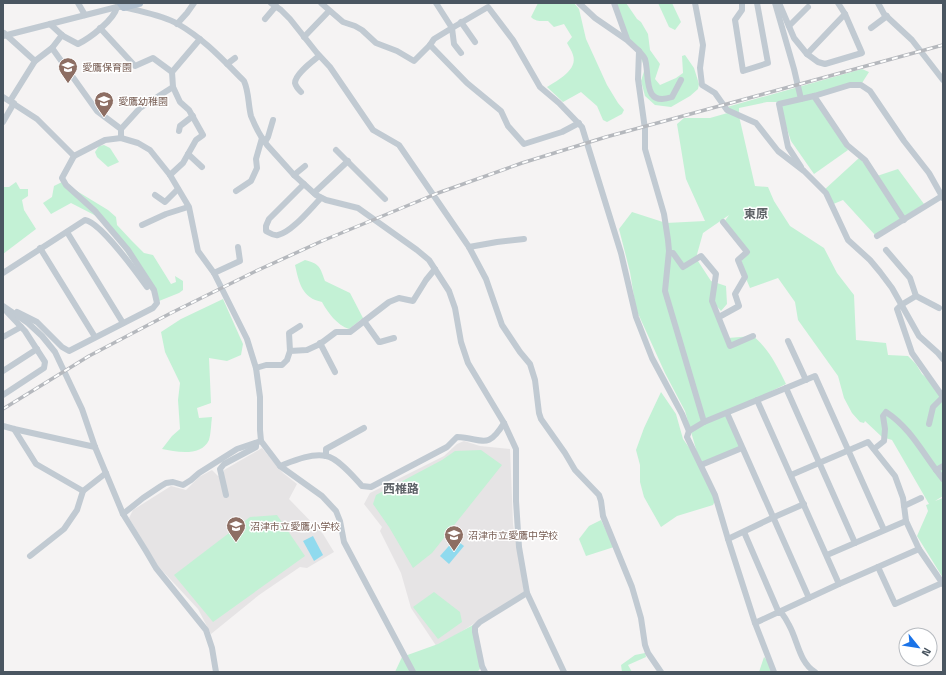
<svg xmlns="http://www.w3.org/2000/svg" width="946" height="675" font-family="'Titillium Web','Noto Sans JP',sans-serif">
<rect width="100%" height="100%" fill="#f5f3f3"/>
<g fill="#e6e4e5">
<polygon points="464,441 480,446 510,449 513,524 524,592 437,647 411,608 401,573 380,531 382,527 364,504 370,493 444,456 457,444"/>
<polygon points="262,448 283,473 297,484 289,499 323,534 334,552 307,568 300,567 259,595 211,634 198,609 158,566 129,518 133,510 171,486 186,490 199,477 212,470 218,476 224,472 224,470"/>
</g>
<g fill="#c3f1d5">
<path d="M538 3H574L579 9 586 39 607 85 618 103 624 110 622 114 607 122 603 120 597 106 581 92 563 102 547 87C558 80 578 70 573 55 572 51 569 47 567 43L572 37 564 24 554 27 548 21C542 21 536 22 531 17Z"/>
<polygon points="616,3 626,3 637,19 641,22 648,34 650,50 660,64 655,79 660,85 676,78 683,73 682,56 685,55 694,68 699,84 698,89 690,96 671,107 655,105 645,96 641,81 645,68 637,49 629,39"/>
<polygon points="658,3 672,3 681,22 675,30 669,27"/>
<polygon points="862,69 869,72 862,83 803,98 778,102 767,102 739,108 739,115 727,107"/>
<polygon points="813,96 848,150 814,174 791,141 779,105"/>
<path d="M731 112 739 116 755 186 768 187 774 201 790 226 824 248 837 273 854 295 856 340 886 343 888 355 908 356 916 364 922 374 943 392V496L935 501 943 498V578L917 536 928 511 926 505 929 504 892 440 882 437 865 421 864 423 860 422 852 413 844 398 838 376 798 320 795 302 778 278 750 288 747 281 741 259 749 252 724 222 729 215 703 233 696 258 711 281 726 286 727 304 721 311 713 302 728 338 753 336C769 349 777 366 786 384L727 413 741 447 700 463 685 411 665 373 636 309 630 272 619 229 632 212 666 223 705 221 686 179 677 124 684 118H710Z"/>
<polygon points="104,145 110,148 119,162 108,167 97,157 95,152 99,146"/>
<polygon points="859,158 877,176 898,169 924,204 875,235 843,200 831,205 823,191"/>
<polygon points="16,182 20,189 28,189 28,196 22,200 24,210 36,229 3,254 3,201 4,199 3,198 3,187 9,187"/>
<polygon points="62,182 108,210 116,217 117,225 131,240 144,253 153,255 171,284 176,282 175,276 183,281 183,290 179,293 159,301 104,220 71,203 51,214 43,203 52,197 54,186"/>
<path d="M305 260C320 264 320 267 325 281L350 293 363 318 349 329C337 325 328 313 322 302 302 298 299 283 295 265Z"/>
<path d="M223 299 243 344 241 355 227 361 209 358 211 403 197 408 199 418 212 417C211 424 211 433 209 440 201 457 177 452 162 449L172 436 180 429 178 400 180 383 165 352 161 332 181 319Z"/>
<polygon points="661,392 676,414 683,439 702,466 715,501 713,505 677,516 661,527 644,497 640,482 640,465 636,450 644,428"/>
<polygon points="481,450 502,465 432,553 413,568 389,527 373,504 376,495 442,460 455,451"/>
<polygon points="277,515 305,556 213,622 174,575 250,517"/>
<polygon points="601,520 614,547 586,556 579,539 589,526"/>
<polygon points="434,592 460,612 462,622 438,639 413,607"/>
<polygon points="475,624 480,669 477,672 395,672 402,657 438,644"/>
<polygon points="645,653 646,657 628,665 632,672 622,672 621,665 635,655"/>
<polygon points="764,657 774,667 776,672 759,672"/>
</g>
<g fill="#90daee">
<polygon points="313,536 323,555 314,561 303,541"/>
<polygon points="455,539 464,546 449,564 440,556"/>
</g>
<g fill="none" stroke-linecap="round" stroke-linejoin="round">
<g stroke="#c1cad2" stroke-width="6">
<polyline points="78,3 85,15"/>
<polyline points="271,3 281,10 290,19 317,53 330,67 373,130 399,145 469,247 486,279 502,325 520,352 530,364 535,380 539,413 541,419 565,453 575,470 599,495 601,501 603,516 632,587 641,618 645,645 648,653 661,672"/>
<polyline points="321,3 343,22 355,26 362,30 376,43 397,51 414,61 430,45 434,39 452,28 454,44 461,53"/>
<polyline points="436,3 452,28 488,7 513,40 540,87 559,103 582,127 621,253 636,317 652,358 682,414 689,431"/>
<polyline points="579,3 595,18 627,40 639,51 638,79 645,129 645,149 664,214 668,240 669,251 665,291 704,422"/>
<polyline points="614,3 627,39"/>
<polyline points="695,3 703,45 700,68 702,85 715,93 727,110 756,123 778,151 804,171 826,193 848,240 870,260 880,272 892,288 919,336 938,353 943,359"/>
<polyline points="742,3 742,10 735,20 743,71 768,63 757,3"/>
<polyline points="775,3 794,69 801,99"/>
<polyline points="779,3 794,38 807,54 818,62 825,64 862,53 845,14 838,3"/>
<polyline points="878,3 884,14 912,40 943,80"/>
<polyline points="265,19 276,6"/>
<polyline points="461,22 475,42"/>
<path d="M50 24 63 36 78 44C90 38 114 20 117 7"/>
<polyline points="177,24 187,13 194,3"/>
<polyline points="789,26 808,7"/>
<polyline points="100,28 135,66 153,58 172,72"/>
<polyline points="871,28 887,16"/>
<polyline points="4,33 35,61 52,48 97,111 121,129 121,138"/>
<path d="M3 36 117 7H124C142 12 162 15 178 24 204 39 223 60 244 81 249 92 248 104 251 116 255 126 260 136 267 145L294 175 316 195 326 200 358 208 417 250 429 260 449 291 455 308 461 342 468 363 504 423 516 449V501L519 547 527 593 564 672"/>
<polyline points="304,37 329,11"/>
<polyline points="430,45 467,83 501,111 508,126 524,144 562,132 579,123"/>
<polyline points="52,48 62,35"/>
<path d="M639 51C641 54 644 56 645 59 650 76 642 107 672 97L681 80"/>
<polyline points="807,54 845,14"/>
<polyline points="227,64 235,58"/>
<path d="M301 92C298 89 296 87 295 83 295 74 313 61 319 56"/>
<polyline points="814,96 847,145 865,160 904,220"/>
<polyline points="3,97 37,119 74,156 105,140 121,138 138,143 150,150 170,175 189,207 198,251 214,273 247,339 256,368 260,397 260,430 261,441 280,466 322,496 336,511 340,521 344,542 413,672"/>
<polyline points="10,101 35,61"/>
<polyline points="3,122 14,103"/>
<polyline points="121,129 140,108 173,87"/>
<polyline points="179,131 180,126 193,116"/>
<polyline points="265,142 268,137 273,120"/>
<polyline points="336,150 385,199"/>
<polyline points="188,154 202,167"/>
<polyline points="801,167 788,147 779,104 814,96 850,85 861,85 870,91 904,141 929,173 943,198"/>
<polyline points="170,175 183,163 196,140 203,135 189,110 180,102 173,87 172,72 200,39"/>
<polyline points="294,175 305,166"/>
<path d="M304 184 269 219 266 226V231C270 233 273 236 278 235 292 232 311 208 321 198"/>
<polyline points="236,191 251,181 257,168 256,159 262,138"/>
<polyline points="314,193 348,161"/>
<polyline points="155,195 165,202 178,189"/>
<polyline points="142,225 166,214 188,207"/>
<polyline points="67,232 123,323"/>
<polyline points="877,236 942,196"/>
<polyline points="469,247 497,242 524,239"/>
<polyline points="40,248 95,337"/>
<polyline points="886,250 910,278 916,296"/>
<polyline points="669,253 673,253 683,267 701,256 716,274 712,301 730,346 753,336"/>
<path d="M3 273 85 220C100 222 137 273 147 287"/>
<polyline points="214,273 240,261 238,247"/>
<polyline points="3,306 28,323 42,336 55,352 82,409 95,447 123,514 146,551 156,568 206,630 212,648 216,672"/>
<polyline points="939,308 916,296 901,305 897,309 912,353 943,397"/>
<polyline points="17,312 37,322 62,347 69,351 153,308 157,303 154,290 128,250 95,211 66,185 62,178 74,156"/>
<polyline points="719,317 739,306 735,294 745,277 738,260 747,252 723,222"/>
<polyline points="364,321 379,342 380,342 394,338"/>
<polyline points="3,337 21,327"/>
<polyline points="788,341 806,380"/>
<polyline points="320,343 335,372"/>
<polyline points="290,351 289,333 300,326"/>
<polyline points="256,368 266,365 282,365 287,360 290,351 307,350 320,344 336,332 350,332 389,302 399,298 413,301 426,280 435,269"/>
<polyline points="3,371 37,349"/>
<polyline points="786,388 855,543"/>
<polyline points="3,395 44,368 45,362 25,331 7,312"/>
<polyline points="757,400 839,584"/>
<polyline points="727,413 809,598"/>
<polyline points="929,424 933,407 943,397"/>
<polyline points="3,426 14,429 95,447"/>
<polyline points="14,429 36,464 83,491"/>
<path d="M874 449 884 441 885 429 883 416 886 412C912 429 924 456 943 479"/>
<polyline points="326,456 326,449 364,428"/>
<polyline points="701,465 742,448"/>
<path d="M280 466C293 461 311 453 326 456 338 458 354 477 362 486L371 487 447 447 457 437C483 438 487 451 504 423"/>
<polyline points="936,470 943,466"/>
<polyline points="791,475 868,442 895,476 903,498 906,521"/>
<polyline points="226,495 220,469 224,464 256,447 256,443"/>
<polyline points="904,506 921,498"/>
<polyline points="123,514 143,498 161,486 166,483 173,482 183,485 191,480 199,473 237,449 261,441"/>
<polyline points="744,532 779,613"/>
<polyline points="728,539 772,518 804,504"/>
<polyline points="827,555 906,521 919,549 943,584"/>
<polyline points="30,556 64,529 77,510 83,491 106,473"/>
<polyline points="878,567 895,604 942,583"/>
<path d="M781 612C784 616 787 621 789 625 798 641 799 662 815 672"/>
<polyline points="755,623 839,584 919,549"/>
<polyline points="485,672 482,666 475,632 475,627 480,622 527,593"/>
<polyline points="774,672 755,623 728,539 715,495 687,437 689,431 704,422 815,376 884,530"/>
</g>
<polyline stroke="#b3c2d1" stroke-width="8" points="121,3 124,7 139,3"/>
<g stroke="#b5b8bd" stroke-width="3.5">
<polyline id="rail" points="3,409 89,356 171,313 254,272 322,241 438,193 522,163 606,137 943,45"/>
</g>
<use href="#rail" stroke="#fff" stroke-width="2" stroke-dasharray="6" stroke-linecap="butt"/>
</g>
<defs>
<g id="school-pin" transform="scale(1)"><path d="M0 17L-7.5 6A9.5 9.5 0 1 1 7.5 6Z" fill="#8d6e63" stroke="#fff"/><path d="M0-5L7-2L0 1L-7-2ZM-4 1L0 2.5L4 1V4Q0 6-4 4Z" fill="#fff"/></g>
</defs>
<g fill-rule="evenodd">
<use href="#school-pin" x="68" y="67"/>
<use href="#school-pin" x="104" y="101"/>
<use href="#school-pin" x="236" y="526"/>
<use href="#school-pin" x="454" y="535"/>
</g>
<g text-anchor="middle" dominant-baseline="central" stroke-width="3" stroke-linejoin="round" paint-order="stroke">
<g font-size="10" fill="#785e54" stroke="#fff" text-anchor="start">
<text x="82" y="67">愛鷹保育園</text>
<text x="118" y="101">愛鷹幼稚園</text>
<text x="250" y="526">沼津市立愛鷹小学校</text>
<text x="468" y="535">沼津市立愛鷹中学校</text>
</g>
<g font-size="12" font-weight="bold" fill="#5f6368" stroke="#fff">
<text x="756" y="213">東原</text>
<text x="401" y="488">西椎路</text>
</g>
</g>
<rect width="946" height="675" fill="none" stroke="#4a5661" stroke-width="8"/>
<g transform="translate(918 647) rotate(120)"><circle r="19" fill="#ffffff" stroke="#b7bbc0"/>
<path d="M0-3L7 15L0 10L-7 15Z" fill="#1a73e8"/>
<text y="-6" font-size="11" font-weight="bold" text-anchor="middle" fill="#4a5661">N</text>
</g>
</svg>
